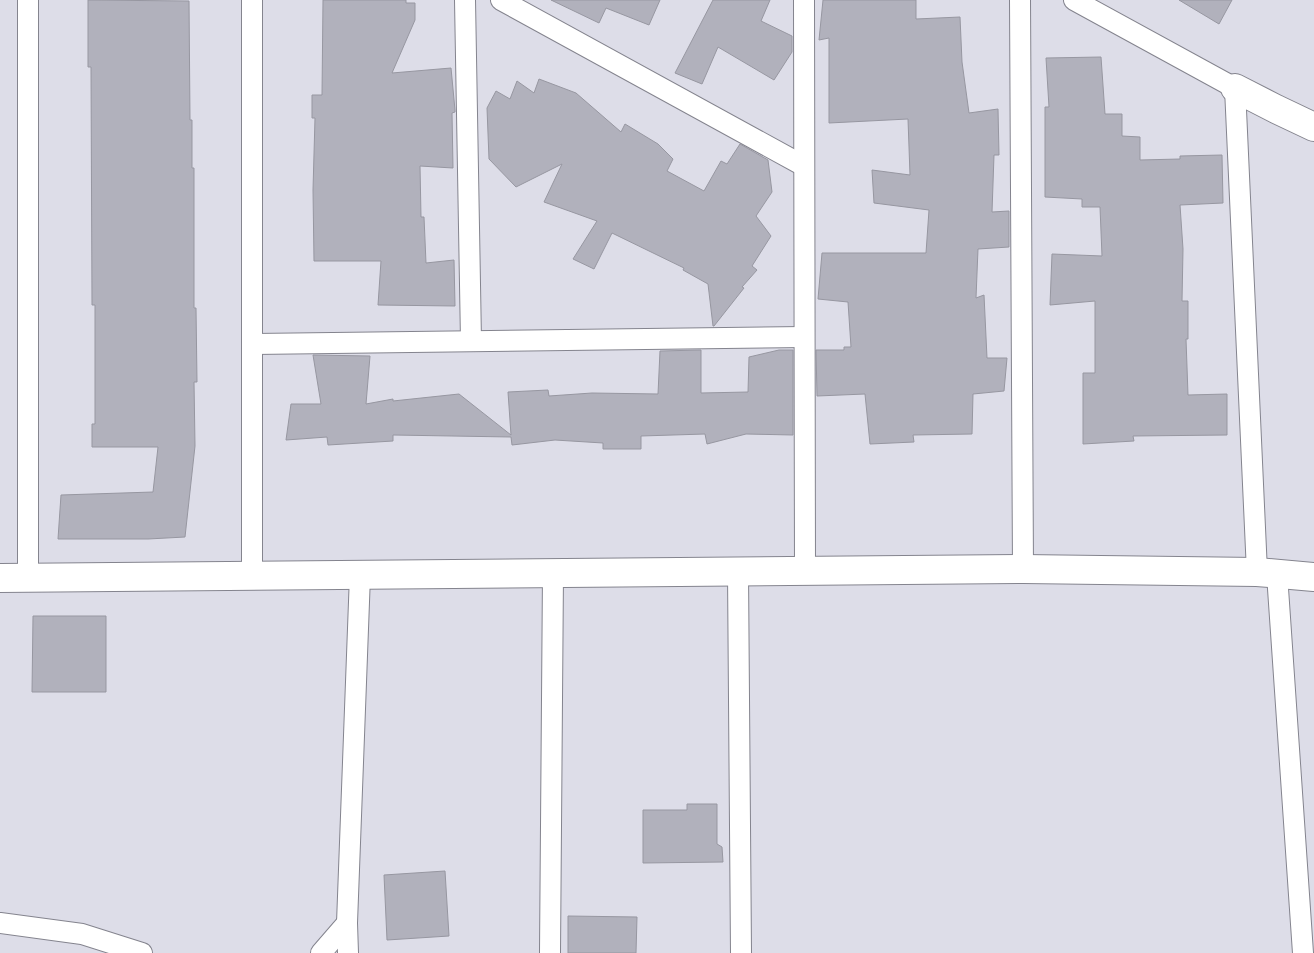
<svg xmlns="http://www.w3.org/2000/svg" width="1314" height="953" font-family="'Fira Sans Condensed',sans-serif">
<rect width="100%" height="100%" fill="#dddde8"/>
<g fill="#b1b1bc" stroke="#9797a1">
<polygon points="88,0 189,1 190,120 192,120 192,168 194,168 194,308 196,308 197,382 194,382 195,446 185,537 148,539 58,539 61,495 153,492 158,447 92,447 92,424 95,424 95,305 92,305 91,67 88,67"/>
<polygon points="323,0 406,0 406,3 415,3 415,20 392,73 451,68 455,110 455,112 452,113 453,168 420,166 421,217 424,217 426,263 454,260 455,306 378,305 381,261 314,261 313,190 315,118 312,118 312,95 322,95"/>
<polygon points="551,0 660,0 649,25 606,8 599,23"/>
<polygon points="713,0 770,0 761,21 792,36 792,52 774,80 718,47 702,84 675,73"/>
<polygon points="823,0 916,0 916,19 960,17 962,62 969,113 998,109 999,155 994,155 992,212 1009,211 1009,247 978,249 976,298 984,295 987,358 1007,358 1004,391 973,394 972,434 913,435 914,442 870,444 865,394 817,396 816,350 844,350 844,347 851,347 848,302 818,299 822,253 926,253 929,210 874,203 872,170 910,175 908,119 829,123 829,38 819,40"/>
<polygon points="1179,0 1232,0 1219,24"/>
<polygon points="1101,57 1105,114 1122,114 1122,136 1140,137 1140,160 1180,159 1180,156 1222,155 1223,203 1180,205 1183,249 1182,301 1188,301 1188,339 1186,339 1188,395 1227,394 1227,435 1133,436 1134,441 1083,444 1083,373 1095,373 1095,301 1050,305 1052,254 1102,256 1100,207 1082,207 1082,199 1045,197 1045,107 1049,107 1046,58"/>
<polygon points="539,79 576,93 621,132 625,124 658,144 673,159 667,171 704,191 721,161 727,164 740,144 768,160 772,192 756,216 771,236 752,266 757,270 742,287 744,288 714,326 713,326 708,284 683,270 684,268 612,233 594,269 573,259 597,221 544,202 562,164 516,187 489,159 487,108 496,91 510,99 517,81 534,93"/>
<polygon points="701,350 701,393 748,392 749,357 779,350 793,350 793,435 746,434 707,444 705,434 641,436 641,449 603,449 603,443 555,440 512,445 511,437 393,435 393,441 328,445 327,437 286,440 291,404 321,404 313,355 370,356 366,404 393,399 393,401 459,394 511,435 508,392 548,390 549,396 592,393 658,394 660,351"/>
<polygon points="33,616 106,616 106,692 32,692"/>
<polygon points="687,804 717,804 717,844 722,847 723,862 643,863 643,810 687,810"/>
<polygon points="445,871 449,936 387,940 384,875"/>
<polygon points="568,916 637,917 636,953 568,953"/>
</g>
<g fill="none" stroke-linecap="round" stroke-linejoin="round">
<g stroke="#84848e" stroke-width="22">
<g id="street">
<polyline points="252,0 252,576"/>
<polyline points="465,0 471,341"/>
<polyline points="501,0 804,166"/>
<polyline points="804,0 805,571"/>
<polyline points="1020,0 1023,569"/>
<polyline points="1074,0 1235,88 1257,572"/>
<polyline points="252,344 804,337"/>
<polyline points="738,572 741,953"/>
<polyline points="1277,574 1303,953"/>
<polyline points="28,578 28,0"/>
<polyline points="0,923 82,934 142,953"/>
<polyline points="321,953 347,923"/>
<polyline points="348,953 347,923 360,575"/>
<polyline points="550,953 553,573"/>
</g>
</g>
<g stroke="#84848e" stroke-width="30">
<g id="secondary">
<polyline points="1235,88 1276,109 1314,127"/>
<polyline points="0,578 1023,569 1257,572 1314,577"/>
</g>
</g>
<use href="#street" stroke="#fff" stroke-width="20"/>
<use href="#secondary" stroke="#fff" stroke-width="28"/>
</g>
</svg>
